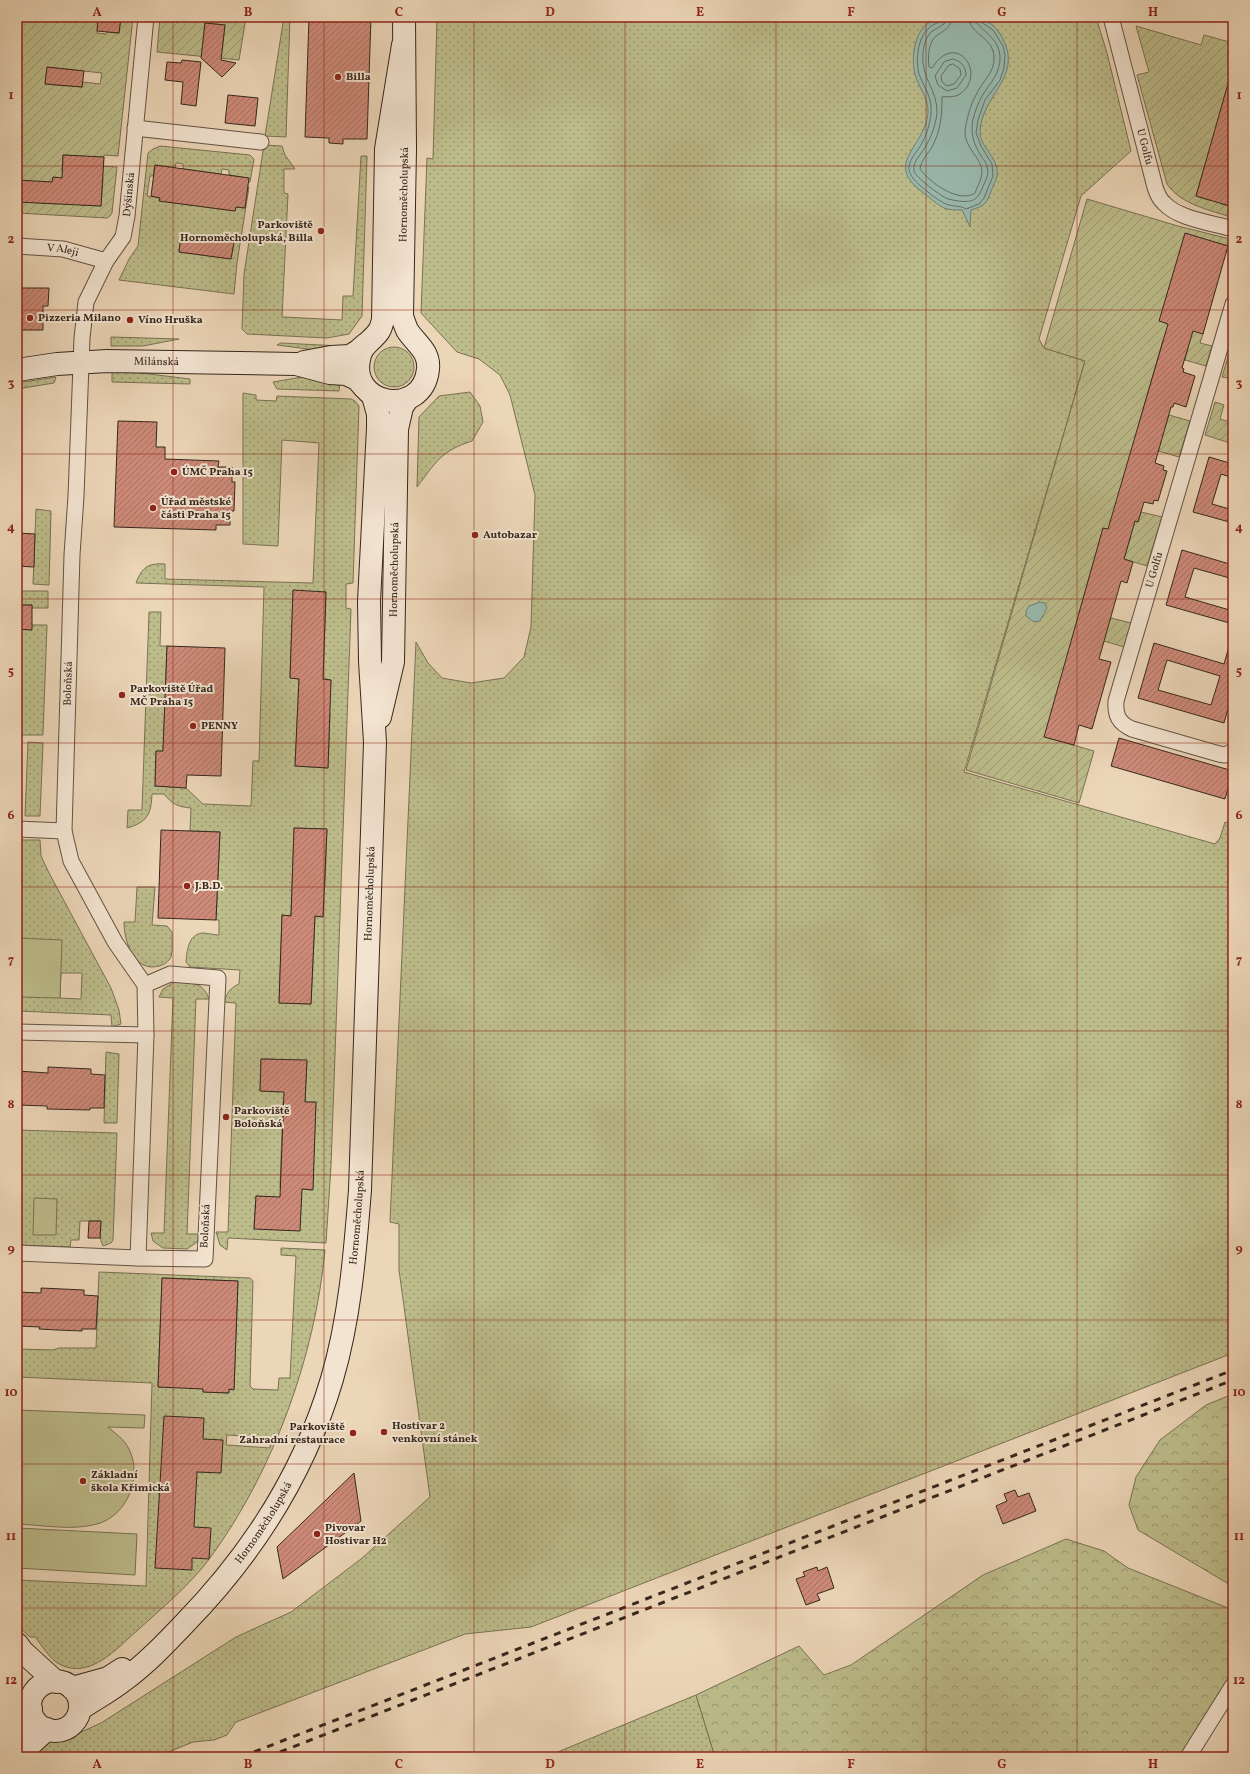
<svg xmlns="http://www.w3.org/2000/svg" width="1250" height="1774" font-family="Vollkorn,serif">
<defs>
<pattern id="grass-dots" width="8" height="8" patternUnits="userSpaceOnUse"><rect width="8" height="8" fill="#bdbc8b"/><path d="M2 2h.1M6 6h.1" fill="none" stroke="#9a9971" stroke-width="1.8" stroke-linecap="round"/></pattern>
<pattern id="forest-crowns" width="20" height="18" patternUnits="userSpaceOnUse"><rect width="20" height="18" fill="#bdbc8b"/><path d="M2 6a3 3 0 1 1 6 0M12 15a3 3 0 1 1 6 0" fill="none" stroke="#9a9971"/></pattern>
<pattern id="garden-furrows" width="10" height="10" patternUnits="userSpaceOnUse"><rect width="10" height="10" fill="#bdbc8b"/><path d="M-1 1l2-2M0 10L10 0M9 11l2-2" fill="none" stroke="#9a9971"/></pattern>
<pattern id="building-hatch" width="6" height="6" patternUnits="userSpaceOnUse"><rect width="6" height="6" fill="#ce8a79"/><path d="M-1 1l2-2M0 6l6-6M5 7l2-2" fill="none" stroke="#a87163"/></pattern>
</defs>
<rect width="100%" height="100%" fill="#ecd6b8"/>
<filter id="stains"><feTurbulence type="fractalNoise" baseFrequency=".005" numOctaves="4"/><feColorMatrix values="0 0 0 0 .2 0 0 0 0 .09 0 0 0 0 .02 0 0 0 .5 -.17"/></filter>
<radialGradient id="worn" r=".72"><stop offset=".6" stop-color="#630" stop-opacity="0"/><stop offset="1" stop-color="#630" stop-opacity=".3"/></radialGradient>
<g fill="url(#grass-dots)" stroke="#797254" fill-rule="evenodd">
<polygon points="284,17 290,17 286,137 265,136"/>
<polygon points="437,17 1096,17 1107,53 1131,151 1081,196 1039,339 1044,348 1085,361 964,772 1215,844 1220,838 1225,822 1233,824 1233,1353 531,1627 465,1634 236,1722 227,1735 214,1740 193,1742 156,1757 29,1757 48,1742 79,1733 101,1723 236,1637 291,1612 361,1559 430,1497 399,1270 399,1224 390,1222 416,642 428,663 442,678 471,683 504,678 524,657 531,627 535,495 510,395 500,375 479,359 457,352 421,313 427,158 433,159"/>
<polygon points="264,145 282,146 285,155 295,169 284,169 284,193 288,194 282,317 284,317 342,320 343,296 353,296 361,156 367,156 362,316 349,334 327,338 247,334 242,329 244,274"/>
<path d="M160 146 250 155 254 159 250 182H248V178L229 175V170L222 169 221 174 183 169V164L176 163 175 168 155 165 153 176H150L147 196 160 198V201L235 211 236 207 245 208 247 187H249L237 263 234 294 119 280 129 259 138 246 148 153 153 149ZM181 235 234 242 231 259 179 252Z"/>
<polygon points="111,337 179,339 143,346 111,346"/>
<polygon points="281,343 341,346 331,352 277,345"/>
<circle cx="394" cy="367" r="20"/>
<polygon points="117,370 190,379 190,384 112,382 112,371"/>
<polygon points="308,376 340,377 339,391 277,389 273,382"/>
<polygon points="56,377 54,383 17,389 17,383"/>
<path d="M470 392 480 406 483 422 472 441C441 451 436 462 417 487L419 417 439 396Z"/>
<path d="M243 393 256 395V400L276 401 277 396 351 399 355 401 359 406 353 583 346 584V608L351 609 331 1166 326 1243 228 1238 227 1250 220 1245 216 1232H228L236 1003 224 1002C227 993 230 988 239 984L240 970 190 967 186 962C187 951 188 935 202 933 208 933 214 935 219 935V920H216L220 832 190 831 191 808C178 807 172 804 164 794H152C151 814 148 822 127 828L128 810H142L149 612H161L160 646H167L163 751H156L155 786 186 788 203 804 251 806 253 761H259L264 587 136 583C142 567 148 563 165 564V579L313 583 319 443 282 440 278 546 243 544ZM293 591 326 592 323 679 331 680 328 713H330L328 768 295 766 299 679 290 678ZM294 828 327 829 325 884 322 899H324L323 916H315L311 1004 279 1003 282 915 291 916ZM261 1059H274V1061H307L305 1102H316L312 1190 302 1189 254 1229 256 1196 273 1197 283 1199 284 1189 280 1188 283 1101H287V1090L278 1092 260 1091Z"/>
<polygon points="36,509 51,511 49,585 33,584"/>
<polygon points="17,591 48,591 48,608 32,608 32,605 17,605"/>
<polygon points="32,625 47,625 43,735 17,735 17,629 31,630"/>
<polygon points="28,742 43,743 40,816 25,816"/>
<path d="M17 840H40L41 856 49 873 111 988 119 1010 121 1024 112 1027 111 1015 17 1011ZM61 973H82L81 999 60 998Z"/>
<path d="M137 887H155L152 925 167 926 172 932C172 939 173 949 171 957 169 961 164 965 159 966 134 973 124 941 124 922H135Z"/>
<path d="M174 982C190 983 203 981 209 999H196L187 1234H201L197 1242 187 1249 163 1248 153 1241 151 1233H164L173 998 159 997 163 989Z"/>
<polygon points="106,1052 119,1054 117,1123 104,1123"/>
<polygon points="17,1130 117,1133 113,1240 111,1243 103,1246 100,1238 101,1221 80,1221 79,1240 71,1240 70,1247 17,1245"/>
<path d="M281 1248 325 1250C315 1357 273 1472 210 1558 190 1585 163 1607 139 1629 117 1648 88 1683 56 1662 48 1656 41 1644 35 1637H30L17 1625V1580L146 1586 152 1383 17 1377V1349L53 1350 59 1348H96L99 1272 250 1278 253 1281 250 1386 253 1389 278 1390 279 1378H290L296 1256 281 1255ZM162 1278 238 1281 234 1389H229L228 1393 203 1392V1388L158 1387ZM227 1435 271 1438 270 1448 226 1445Z"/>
<polygon points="696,1695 715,1757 549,1757 548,1756"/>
</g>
<g fill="url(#forest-crowns)" stroke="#797254">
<polygon points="1233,1394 1233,1583 1232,1586 1138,1530 1129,1505 1136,1477 1160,1440 1206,1405"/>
<polygon points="1066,1539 1104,1551 1128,1568 1233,1610 1233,1673 1179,1757 715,1757 696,1695 799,1646 824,1675 851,1665 983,1575"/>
</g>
<g fill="#bdbc8b" stroke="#797254">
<polygon points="17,862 21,862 19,924 17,924"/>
<polygon points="17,938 62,940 60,998 17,997"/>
<polygon points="34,1198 57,1199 56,1235 33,1235"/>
<path d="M17 1410 145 1415 144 1428 108 1427C116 1434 124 1439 129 1449 143 1477 127 1516 97 1524 72 1531 43 1525 17 1524Z"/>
<polygon points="17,1528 137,1534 135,1575 17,1568"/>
</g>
<g fill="url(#garden-furrows)" stroke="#797254" fill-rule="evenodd">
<path d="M17 17H98L97 33 106 34 107 32 119 33 121 17H133L118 156 104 155 103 166 117 167 112 213 110 216 107 218 17 213ZM47 67 102 73 100 84 83 82 82 87 45 84ZM63 155 83 156 62 171ZM53 177 61 178 59 204 38 203 52 182ZM82 177 103 178 101 206 80 205Z"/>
<path d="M160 17H246L239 60 157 52ZM205 23 225 25 222 51H218V45L203 43Z"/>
<path d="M1136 26 1201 45 1204 35 1233 43V74L1232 73 1196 196 1208 200 1223 196 1221 204 1233 207V218C1211 210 1181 205 1167 184L1137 75 1149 72Z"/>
<polygon points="1087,199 1178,226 1230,239 1228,246 1210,241 1208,249 1203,334 1200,343 1212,346 1206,366 1185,360 1188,347 1163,340 1140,420 1165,427 1169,415 1190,421 1179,457 1158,451 1129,519 1138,522 1141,512 1162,517 1147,566 1124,559 1131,536 1103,528 1079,613 1109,622 1111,618 1131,623 1124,647 1104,641 1045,737 1094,751 1079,803 966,770 1085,361 1044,348"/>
<polygon points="1233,340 1233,374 1232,379 1222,377"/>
<polygon points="1215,402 1224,405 1220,419 1233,423 1233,444 1205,435"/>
</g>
<g fill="#99b9ad" stroke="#717f73">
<path d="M946 17C970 17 990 13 1003 39 1023 77 981 96 980 132 980 148 1000 158 997 176 996 181 993 186 991 191 987 203 985 206 971 210L970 227 962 210C956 210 949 210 944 208 936 204 928 196 921 191 883 162 927 146 928 111 928 97 918 87 915 74 911 59 914 35 926 25 931 20 939 18 946 17Z"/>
<polygon points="1040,602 1045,603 1047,608 1040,621 1034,622 1026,616 1026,611 1029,606"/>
</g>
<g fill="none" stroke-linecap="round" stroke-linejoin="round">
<g stroke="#677065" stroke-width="1">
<path d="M940 17 939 22C936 24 931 25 929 28 918 37 915 60 919 74 924 87 933 99 931 114 930 123 927 134 922 143 917 153 904 163 911 175 914 182 938 201 946 204 953 207 960 205 966 209L979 204 984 198 993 176 992 164 981 146 976 133 978 120 985 100 1000 80 1004 68 1005 55 1003 46 993 30 981 22 980 17"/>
<path d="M946 17 944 24C940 27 935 29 931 32 926 37 924 45 923 52 920 78 938 90 937 113 936 123 932 135 927 144 923 153 912 161 914 171 916 178 940 195 946 198 950 200 954 200 958 201 975 203 978 199 984 184 987 178 989 173 987 167 987 163 983 159 981 156 974 144 970 134 973 119 975 112 978 103 982 96 990 83 1001 73 1000 56 998 34 975 29 975 17"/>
<path d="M952 17C951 29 944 30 936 36 928 43 928 57 929 67L932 68C935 64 938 59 943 56 964 42 984 77 960 94 954 98 948 96 942 97 942 115 941 130 932 147 928 154 921 160 920 169 929 182 959 204 975 193 977 187 982 179 982 172 983 159 963 147 965 130 967 119 970 105 976 95 982 81 995 73 994 57 993 36 969 35 969 17"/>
<path d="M953 59C961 61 966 67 966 75L957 88 947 91 938 85 935 76 944 62Z"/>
<polygon points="953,64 960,69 961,75 954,84 947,86 942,82 941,76 948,66"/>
</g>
</g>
<g fill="url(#building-hatch)" stroke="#35271d" fill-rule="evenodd">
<polygon points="98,17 121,17 119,33 97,31"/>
<polygon points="309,17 371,17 367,139 343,139 343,144 329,143 329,138 305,137"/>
<polygon points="205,23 225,25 221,60 236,63 222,77 201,58"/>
<polygon points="182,60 201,62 196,106 181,104 183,82 165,80 167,62 181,63"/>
<polygon points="47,67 84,71 82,87 45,84"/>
<polygon points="1229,80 1233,81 1233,207 1196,196"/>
<polygon points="228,95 258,98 255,126 225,123"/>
<polygon points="63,155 104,157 101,206 17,202 17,180 52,182 53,177 62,178"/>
<polygon points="155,165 249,178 245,208 236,207 235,211 159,201 160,198 151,196"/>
<polygon points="1185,233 1228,246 1203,334 1193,331 1182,368 1184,369 1183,372 1195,376 1186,407 1174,403 1173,407 1171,407 1155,463 1164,466 1163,470 1167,471 1158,501 1154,500 1153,504 1144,502 1138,522 1135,521 1124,559 1133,562 1127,583 1121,581 1099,659 1111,662 1092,729 1079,725 1074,745 1044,737 1103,528 1108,529 1168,324 1159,321"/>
<polygon points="181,235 234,242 231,259 179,252"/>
<polygon points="17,288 49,288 48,306 43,306 43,330 17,330"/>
<polygon points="118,421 157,422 156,447 165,447 165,459 219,461 218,467 232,467 232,482 235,482 234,511 230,511 230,525 216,525 216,530 114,527"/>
<polygon points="1209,457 1233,464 1233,478 1221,474 1212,504 1233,510 1233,523 1193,512"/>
<polygon points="17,533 35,534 34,567 17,566"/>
<polygon points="1182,550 1233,565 1233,579 1194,568 1185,597 1233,611 1233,624 1166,605"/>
<polygon points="293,590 326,592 323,679 331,680 328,768 295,766 299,679 290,678"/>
<polygon points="17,605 32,605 32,630 17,629"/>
<path d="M1154 643 1224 664 1230 643 1233 644V691L1224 723 1138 698ZM1167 660 1220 676 1211 705 1158 690Z"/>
<polygon points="167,646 225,648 221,776 187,775 186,788 155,786 156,751 163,751"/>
<polygon points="1119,738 1233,771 1225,799 1111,766"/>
<polygon points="294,828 327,829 323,917 315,916 311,1004 279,1003 282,915 291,916"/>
<polygon points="161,830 220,832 216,920 158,918"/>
<polygon points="261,1059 307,1060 305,1102 316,1102 313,1190 302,1189 300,1231 254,1229 256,1196 280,1197 284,1092 260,1091"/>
<polygon points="48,1067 91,1069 91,1074 105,1075 104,1108 90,1108 90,1110 47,1109 47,1106 17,1105 17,1071 48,1073"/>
<polygon points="89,1221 101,1221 100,1238 88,1238"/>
<polygon points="162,1278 238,1281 234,1390 229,1389 229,1393 203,1392 203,1389 158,1387"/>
<polygon points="41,1288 84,1290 84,1295 98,1296 96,1329 82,1329 82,1331 57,1330 39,1329 40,1327 17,1326 17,1292 41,1293"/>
<polygon points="164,1416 204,1418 203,1439 223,1440 221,1473 197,1472 194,1527 211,1528 209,1559 192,1558 192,1570 155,1568"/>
<polygon points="354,1473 361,1521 283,1579 277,1547"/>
<polygon points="1015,1490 1018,1497 1029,1493 1036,1511 1003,1524 996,1506 1007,1501 1004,1494"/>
<polygon points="817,1567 818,1571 827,1567 834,1588 817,1594 820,1600 806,1605 796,1579 805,1576 803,1572"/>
</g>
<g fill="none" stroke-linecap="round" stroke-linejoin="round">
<g stroke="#635344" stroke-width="17">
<g id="street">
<path id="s1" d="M1111 17 1155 187C1157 193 1159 199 1164 203 1178 219 1213 223 1233 229"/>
<polyline points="135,128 261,142"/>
<path id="s2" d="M17 246 63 249 106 261"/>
<path d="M1233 304 1116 701C1115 716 1119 723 1132 729L1219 754 1225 755 1233 751"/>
<polyline points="17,829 64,831"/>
<path id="s3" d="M145 985 170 974 218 978 205 1259 138 1258 146 1035 145 985 115 942 71 861 64 831 72 555 76 496 82 338 86 302 106 261 123 237 127 216 146 17"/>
<polyline points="17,1032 146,1035"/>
<polyline points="17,1253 138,1258"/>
<polyline points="1188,1757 1233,1685"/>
</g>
</g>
<g stroke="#35271d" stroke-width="24">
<g id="secondary">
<path id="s4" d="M403 45 386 149 383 320C382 323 381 328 379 331 373 340 363 344 360 355 345 406 423 420 428 369 430 351 415 343 407 330 405 325 403 320 402 316L405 149 404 17"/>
<polyline points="304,362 331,357 350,356 358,351 366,344"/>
<path id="s5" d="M17 370 57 364 107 361 296 364 330 373 346 374 357 379 364 387"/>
<path id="s6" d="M380 717 393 662 397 429 402 407 408 398"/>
<polyline points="17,1644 22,1651 56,1682"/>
<circle cx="55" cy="1706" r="25"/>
<polyline points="72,1688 108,1678 122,1669"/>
<path id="s7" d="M80 1709C95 1699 110 1691 124 1680 146 1664 166 1643 185 1623 253 1553 304 1474 332 1379 350 1318 355 1253 360 1190L375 742 370 661 369 601 378 428V414L373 396"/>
<polyline points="17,1729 31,1709"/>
<polyline points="17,1757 47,1729"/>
</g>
</g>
<use href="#street" stroke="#f3e4d1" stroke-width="15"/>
<use href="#secondary" stroke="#f3e4d1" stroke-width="22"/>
<g stroke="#35271d" stroke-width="3" stroke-dasharray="7 7" stroke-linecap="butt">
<polyline points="241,1757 1233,1370"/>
<polyline points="267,1757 1233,1380"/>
</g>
</g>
<path fill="none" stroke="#8f2418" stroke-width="1" stroke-opacity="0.55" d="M173 17V1757M324 17V1757M474 17V1757M625 17V1757M776 17V1757M926 17V1757M1077 17V1757M17 166H1233M17 310H1233M17 454H1233M17 599H1233M17 743H1233M17 887H1233M17 1031H1233M17 1175H1233M17 1320H1233M17 1464H1233M17 1608H1233"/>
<g fill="#8f2418" stroke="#f3e4d1" stroke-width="1.5">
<circle cx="338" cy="77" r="4"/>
<circle cx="321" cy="231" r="4"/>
<circle cx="30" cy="318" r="4"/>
<circle cx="130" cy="320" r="4"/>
<circle cx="174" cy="472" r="4"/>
<circle cx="153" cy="508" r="4"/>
<circle cx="475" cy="535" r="4"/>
<circle cx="122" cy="695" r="4"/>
<circle cx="193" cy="726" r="4"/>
<circle cx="187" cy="886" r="4"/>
<circle cx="226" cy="1117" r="4"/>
<circle cx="384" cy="1432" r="4"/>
<circle cx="353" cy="1433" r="4"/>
<circle cx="83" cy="1481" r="4"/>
<circle cx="317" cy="1534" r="4"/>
</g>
<g text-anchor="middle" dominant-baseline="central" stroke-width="4" stroke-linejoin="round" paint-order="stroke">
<g font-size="11" font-weight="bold" fill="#35271d" stroke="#f3e4d1" text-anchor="start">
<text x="346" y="77">Billa</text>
<text x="313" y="225" text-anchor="end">Parkoviště<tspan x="313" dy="13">Hornoměcholupská, Billa</tspan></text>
<text x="38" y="318">Pizzeria Milano</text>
<text x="138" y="320">Víno Hruška</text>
<text x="182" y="472">ÚMČ Praha 15</text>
<text x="161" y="502">Úřad městské<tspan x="161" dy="13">části Praha 15</tspan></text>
<text x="483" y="535">Autobazar</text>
<text x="130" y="689">Parkoviště Úřad<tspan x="130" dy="13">MČ Praha 15</tspan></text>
<text x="201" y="726">PENNY</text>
<text x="195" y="886">J.B.D.</text>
<text x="234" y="1111">Parkoviště<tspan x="234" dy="13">Boloňská</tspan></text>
<text x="392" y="1426">Hostivar 2<tspan x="392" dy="13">venkovní stánek</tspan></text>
<text x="345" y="1427" text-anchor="end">Parkoviště<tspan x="345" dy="13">Zahradní restaurace</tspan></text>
<text x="91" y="1475">Základní<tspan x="91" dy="13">škola Křimická</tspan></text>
<text x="325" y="1528">Pivovar<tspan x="325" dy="13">Hostivar H2</tspan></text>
</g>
<g font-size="11" fill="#35271d" stroke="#f3e4d1">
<text stroke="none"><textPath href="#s1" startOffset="134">U Golfu</textPath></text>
<text stroke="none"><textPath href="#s3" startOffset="1520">Dýšinská</textPath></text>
<text stroke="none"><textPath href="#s4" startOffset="620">Hornoměcholupská</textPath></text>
<text stroke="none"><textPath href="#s2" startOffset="46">V Aleji</textPath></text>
<text stroke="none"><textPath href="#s5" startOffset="140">Milánská</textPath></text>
<text stroke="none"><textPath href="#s6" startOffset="149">Hornoměcholupská</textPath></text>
<text transform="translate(1155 570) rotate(-74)">U Golfu</text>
<text stroke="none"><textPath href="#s3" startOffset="1020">Boloňská</textPath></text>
<text stroke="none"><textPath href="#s7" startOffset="912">Hornoměcholupská</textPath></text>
<text stroke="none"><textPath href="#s7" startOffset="588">Hornoměcholupská</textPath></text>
<text transform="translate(206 1226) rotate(-87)">Boloňská</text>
<text stroke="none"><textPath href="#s7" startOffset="264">Hornoměcholupská</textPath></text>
</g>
</g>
<rect width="1250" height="1774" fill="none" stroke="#ecd6b8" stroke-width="44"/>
<rect x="22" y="22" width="1206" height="1730" fill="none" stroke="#8f2418" stroke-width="1.5"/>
<g font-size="13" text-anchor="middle" font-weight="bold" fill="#8f2418">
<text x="97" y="16">A</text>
<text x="248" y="16">B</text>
<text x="399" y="16">C</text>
<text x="550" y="16">D</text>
<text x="700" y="16">E</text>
<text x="851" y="16">F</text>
<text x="1002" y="16">G</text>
<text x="1153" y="16">H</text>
<text x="11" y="99">1</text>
<text x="1239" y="99">1</text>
<text x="11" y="243">2</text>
<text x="1239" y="243">2</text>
<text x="11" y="387">3</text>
<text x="1239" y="387">3</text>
<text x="11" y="531">4</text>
<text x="1239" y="531">4</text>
<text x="11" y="675">5</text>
<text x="1239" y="675">5</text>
<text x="11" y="819">6</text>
<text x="1239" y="819">6</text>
<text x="11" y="964">7</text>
<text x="1239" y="964">7</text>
<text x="11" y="1108">8</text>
<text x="1239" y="1108">8</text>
<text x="11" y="1252">9</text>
<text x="1239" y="1252">9</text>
<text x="11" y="1396">10</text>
<text x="1239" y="1396">10</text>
<text x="11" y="1540">11</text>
<text x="1239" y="1540">11</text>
<text x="11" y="1684">12</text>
<text x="1239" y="1684">12</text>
<text x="97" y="1768">A</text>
<text x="248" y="1768">B</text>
<text x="399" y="1768">C</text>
<text x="550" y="1768">D</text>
<text x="700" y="1768">E</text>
<text x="851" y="1768">F</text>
<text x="1002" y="1768">G</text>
<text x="1153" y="1768">H</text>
</g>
<rect width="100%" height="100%" filter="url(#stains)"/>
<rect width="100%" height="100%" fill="url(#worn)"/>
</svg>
